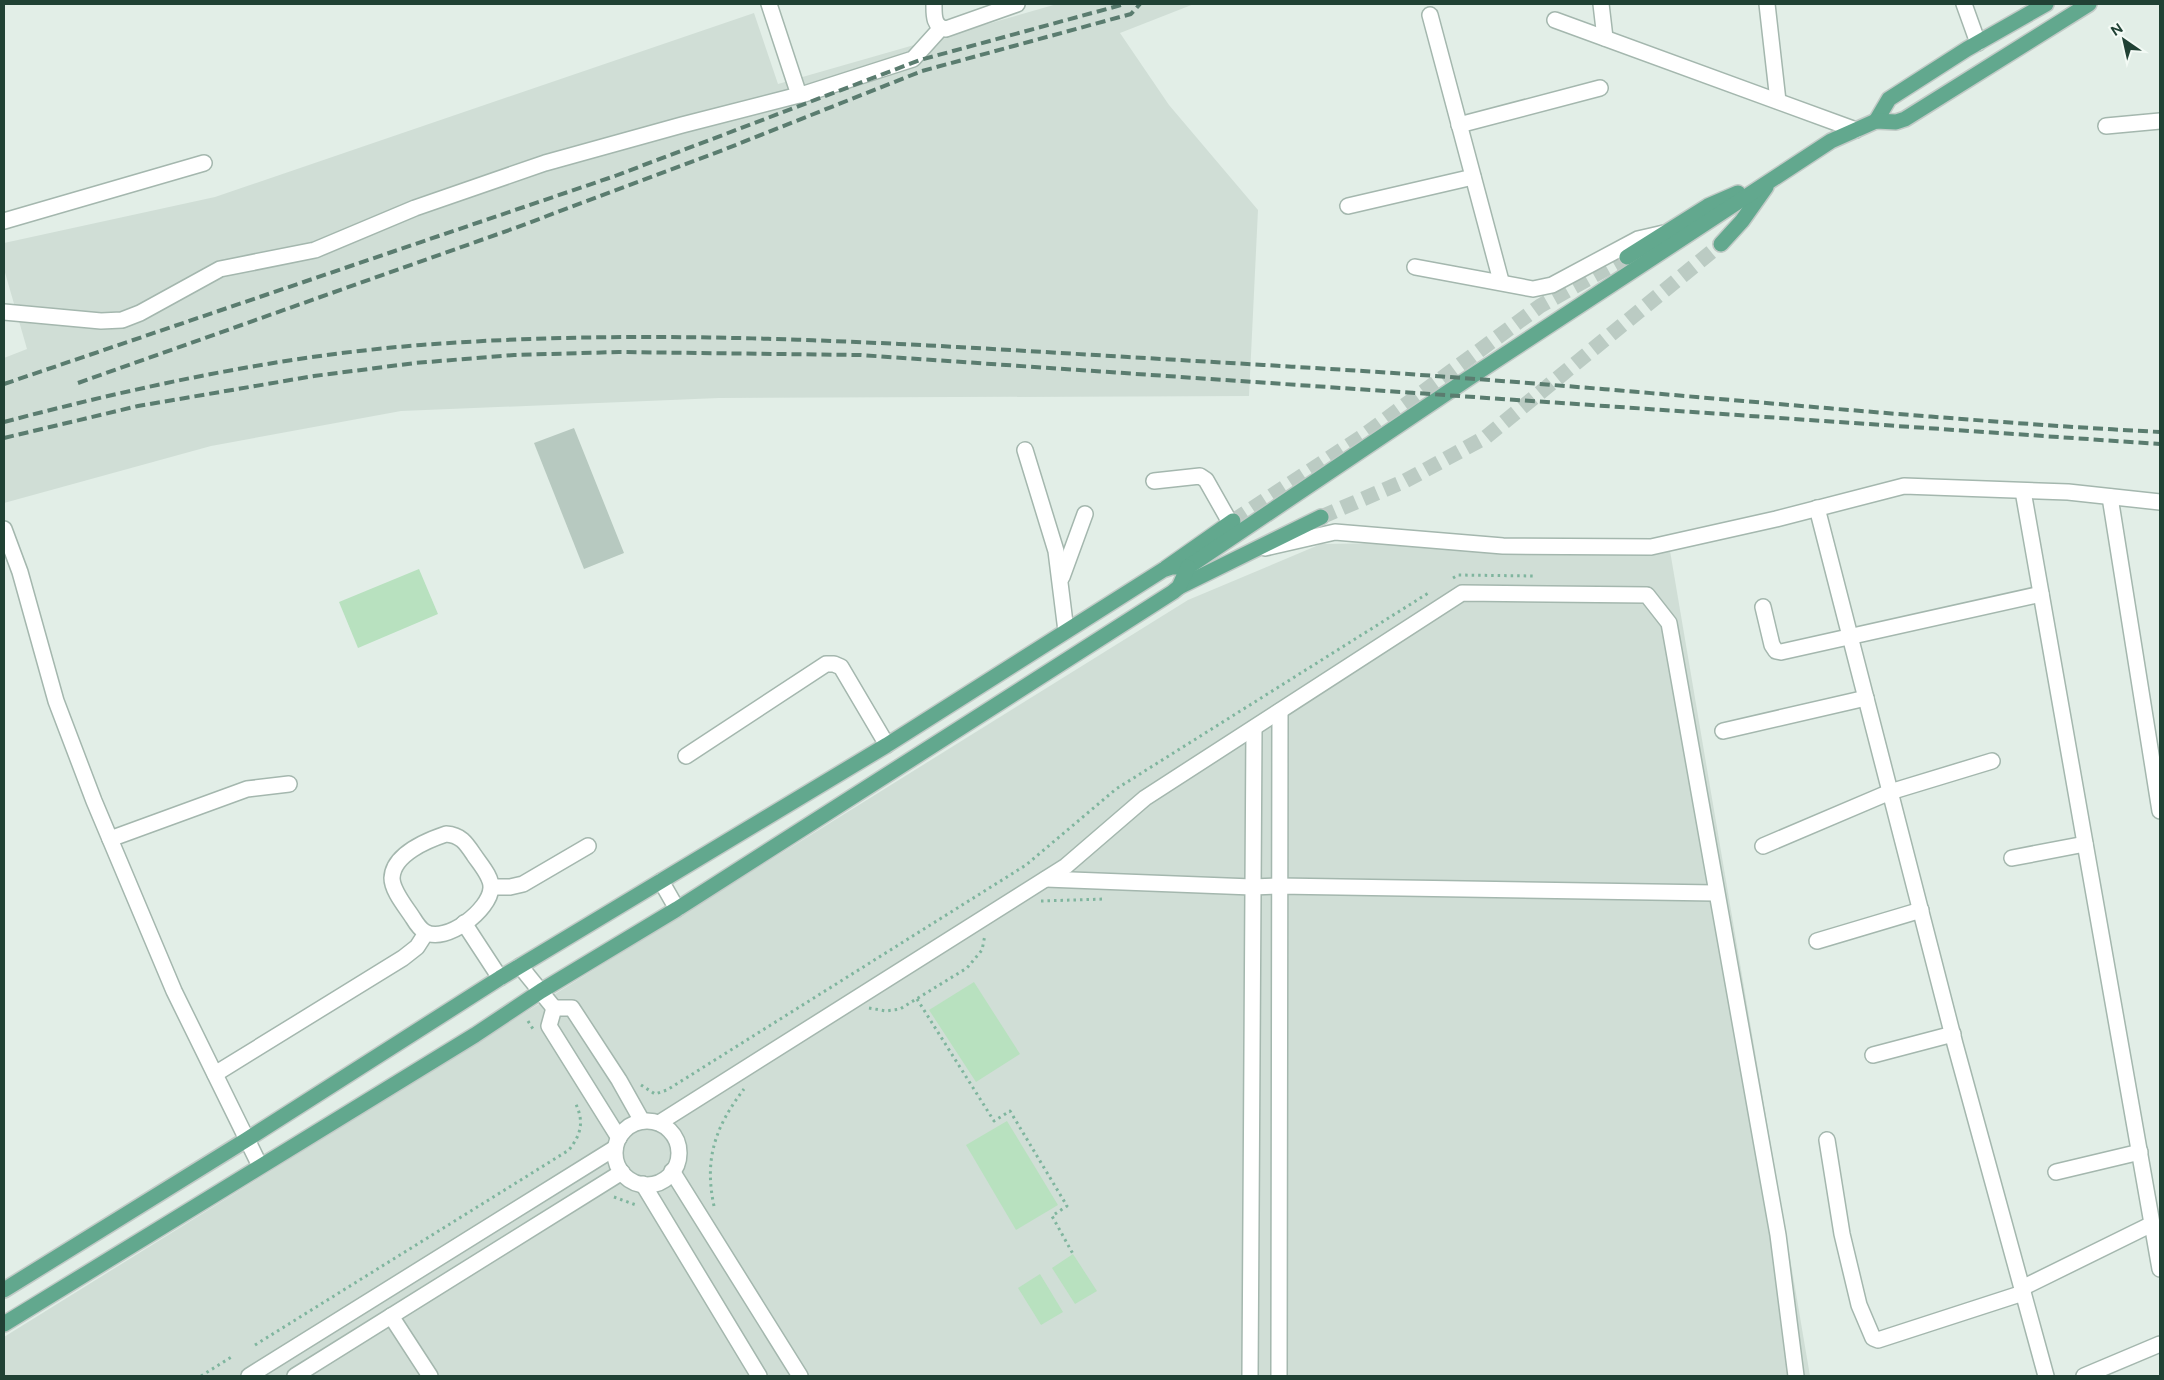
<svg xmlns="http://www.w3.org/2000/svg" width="2164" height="1380" font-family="Figtree,sans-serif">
<rect width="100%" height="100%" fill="#e2eee7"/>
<g fill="#d0ded6">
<polygon points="1057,4 1194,4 1120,33 1169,105 1258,210 1249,396 719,398 401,411 211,446 4,503 4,358 27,349 4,269 4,243 215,197 754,13 778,84"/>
<polygon points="1668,539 1810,1376 4,1376 4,1337 1188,600 1321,544"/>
</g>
<g fill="#b8e1bf">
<polygon points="419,569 438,614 358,648 339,602"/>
<polygon points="974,982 1020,1054 976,1082 929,1010"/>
<polygon points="1007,1121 1058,1205 1016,1230 966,1145"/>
<polygon points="1073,1254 1097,1291 1075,1304 1052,1268"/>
<polygon points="1040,1274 1063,1312 1041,1325 1018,1288"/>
</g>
<polygon fill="#b7c9c0" points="574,428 624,553 584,569 534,443"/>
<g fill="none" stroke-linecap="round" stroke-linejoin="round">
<g stroke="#bbcbc3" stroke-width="15" stroke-dasharray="15 8" stroke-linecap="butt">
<polyline points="1321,517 1405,481 1486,437 1721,244"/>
<polyline points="1233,521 1363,436 1540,306 1627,257"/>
</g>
<g stroke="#a4b7ae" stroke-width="18">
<g id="minor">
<polyline points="769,4 798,92 801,95 913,59 941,28"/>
<path d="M934 4C934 14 933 27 946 29L1017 4"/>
<polyline points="1601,4 1605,38"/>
<polyline points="1767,4 1778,101"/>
<polyline points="1964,4 1978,43"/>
<polyline points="1430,15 1501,281"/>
<polyline points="1555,20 1856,130"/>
<polyline points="1459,125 1600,88"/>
<polyline points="2106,126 2160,121"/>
<polyline points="1348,206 1473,177"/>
<polyline points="4,221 204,163"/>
<polyline points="1415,267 1533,289 1552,285 1638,239 1664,233"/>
<polyline points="4,312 101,321 122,320 140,313 220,269 315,250 415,208 545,163 682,125 799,95"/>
<polyline points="1025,450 1056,551 1066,631"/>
<polyline points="1154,481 1200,476 1206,480 1236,533"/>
<polyline points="2023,491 2160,1269"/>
<polyline points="2110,497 2160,811"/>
<polyline points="1817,508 1955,1044 2046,1376"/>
<polyline points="4,529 20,572 56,701 94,801 174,991 260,1166"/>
<polyline points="1265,548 1335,532 1503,546 1651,547 1776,519 1904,486 2068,492 2160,502"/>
<polyline points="1062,577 1085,514"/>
<polyline points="1763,607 1772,645 1776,651 1781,652 2041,594"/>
<polyline points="1723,731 1866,698"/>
<polyline points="686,756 826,664 834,664 841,667 887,745"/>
<path d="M446 834C461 835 466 843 474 855 480 864 492 877 491 888 490 910 446 944 425 932 420 929 416 923 413 918 406 907 392 891 392 878 393 854 428 840 446 834Z"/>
<polyline points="110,839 247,789 289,784"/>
<polyline points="1763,846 1890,792 1992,761"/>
<polyline points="2012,858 2085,844"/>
<polyline points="1046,879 1252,887 1279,886 1715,893"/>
<polyline points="661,881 677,909"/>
<polyline points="492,887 510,887 523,884 588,846"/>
<polyline points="464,923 500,978"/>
<polyline points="1817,941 1921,910"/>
<polyline points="520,966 554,1008"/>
<polyline points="554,1008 572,1008 619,1080 642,1121"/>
<polyline points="554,1008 549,1026 619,1138"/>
<polyline points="1873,1055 1953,1034"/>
<polyline points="215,1074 403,958 417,947 426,933"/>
<circle cx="647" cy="1153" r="32"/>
<polyline points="659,1123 1066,866 1145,798 1462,593 1647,595 1669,623 1778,1235 1796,1376"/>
<polyline points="1827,1140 1842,1234 1859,1305 1873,1338 1878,1340 2023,1293"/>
<polyline points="672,1171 800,1376"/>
<polyline points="2056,1172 2140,1152"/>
<polyline points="643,1184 759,1376"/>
<polyline points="2022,1288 2152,1224"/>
<polyline points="391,1316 430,1376"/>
<polyline points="249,1376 615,1148"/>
<polyline points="295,1376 622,1172"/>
<polyline points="1250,1376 1254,728"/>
<polyline points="1279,1376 1280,711"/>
<polyline points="2084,1376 2160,1344"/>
</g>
</g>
<g stroke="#c1cac6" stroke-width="18">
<g id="major">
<polyline points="1876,121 1889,99 1967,49 2046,4"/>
<polyline points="1721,244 1742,221 1766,187"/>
<polyline points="1627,257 1708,206 1738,193"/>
<polyline points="1166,568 1233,521"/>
<polyline points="1179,587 1321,517"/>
<polyline points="4,1290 246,1140 500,978 887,745 1163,570 1172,567 1188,567 1469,378 1831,141 1876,121 1896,122 1905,119 2089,4"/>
<polyline points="4,1324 475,1035 541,991 677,909 1173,592 1179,587 1188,567"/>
</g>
</g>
<g stroke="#7fb59e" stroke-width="3" stroke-dasharray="2.5 4" stroke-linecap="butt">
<polyline points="1453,578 1458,575 1535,576"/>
<polyline points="1041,901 1105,899"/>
<polyline points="917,999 994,1121 1010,1111 1067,1206 1052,1216 1073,1254"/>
<polyline points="869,1008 886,1011 900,1009 967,968 982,950 985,935"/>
<polyline points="528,1021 533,1029"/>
<polyline points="641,1085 655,1094 667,1090 1026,865 1116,789 1430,592"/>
<polyline points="614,1197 636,1205"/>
<path d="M714 1206C704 1159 715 1127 744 1089"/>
<path d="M255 1345 569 1150C582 1133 584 1121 575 1102"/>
<polyline points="201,1376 233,1356"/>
</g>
<use href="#minor" stroke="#fff" stroke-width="15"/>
<use href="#major" stroke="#62a88e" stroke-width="15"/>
<g stroke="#5a7c6f" stroke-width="4" stroke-dasharray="10 5" stroke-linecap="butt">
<polyline points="78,383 515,228 723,150 922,71 1131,14 1140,4"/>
<polyline points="4,384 615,176 920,60 1125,4"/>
<path d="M4 422C140 386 280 356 421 345 657 327 893 343 1128 357 1244 364 1360 370 1476 379 1704 396 1932 420 2160 432"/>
<polyline points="4,438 138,406 314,376 415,363 514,355 619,352 860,355 2160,444"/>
</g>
</g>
<rect width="2164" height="1380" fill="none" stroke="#204134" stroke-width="10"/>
<g transform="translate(2124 40) rotate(326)" stroke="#f3faf5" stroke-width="4" paint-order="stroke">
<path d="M0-4L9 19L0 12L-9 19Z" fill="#204134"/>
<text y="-8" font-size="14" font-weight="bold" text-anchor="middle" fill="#204134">N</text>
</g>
</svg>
